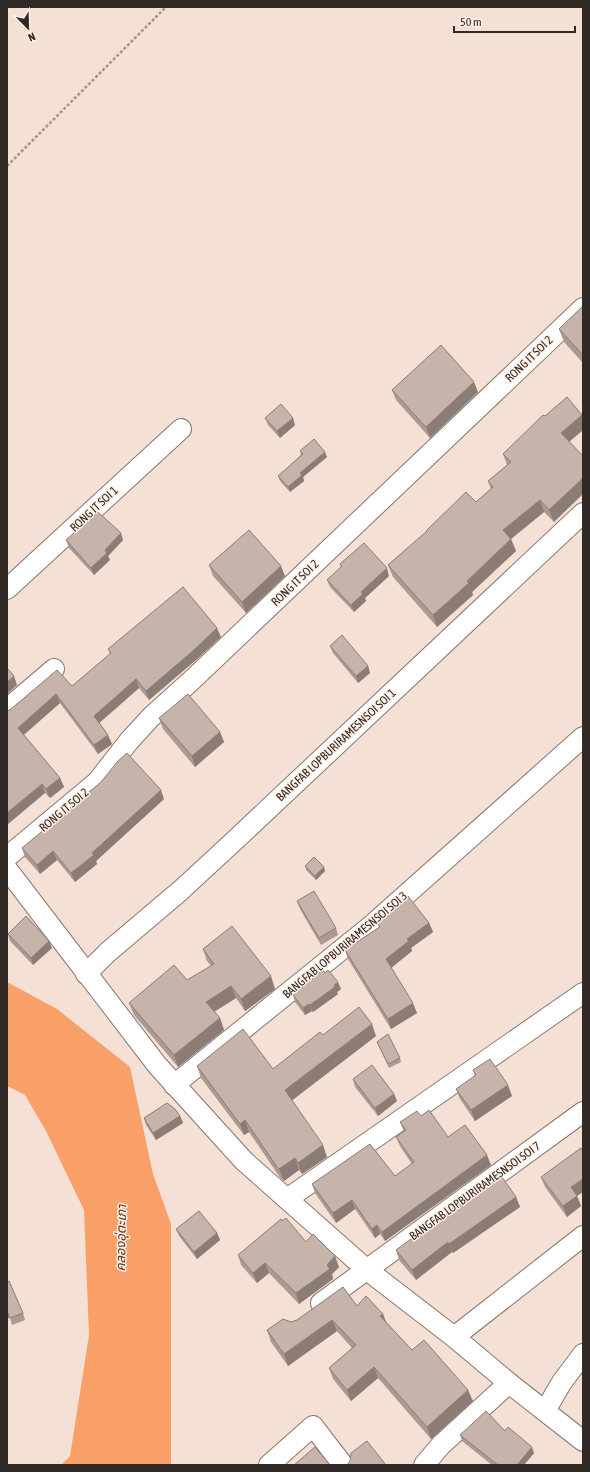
<svg xmlns="http://www.w3.org/2000/svg" width="590" height="1472" font-family="'Asap Condensed','Noto Sans Thai',sans-serif">
<rect width="100%" height="100%" fill="#f4e0d5"/>
<polygon fill="#f9a068" points="7,982 57,1009 130,1067 153,1174 171,1224 171,1465 61,1465 70,1456 89,1335 84,1210 46,1131 25,1095 7,1086"/>
<g fill="none" stroke-linecap="round" stroke-linejoin="round">
<g stroke="#88776d" stroke-width="22">
<g id="minor">
<polyline points="7,589 181,429"/>
<polyline points="7,709 54,669"/>
<polyline points="7,857 97,782 129,741 151,717 192,680 583,308"/>
<polyline points="7,869 157,1065 244,1161 366,1269 454,1337 509,1383 583,1441"/>
<polyline points="86,974 108,952 180,891 232,843 583,513"/>
<polyline points="174,1085 372,925 583,737"/>
<polyline points="287,1199 583,993"/>
<polyline points="321,1303 583,1112"/>
<polyline points="454,1337 583,1236"/>
<polyline points="545,1411 562,1382 583,1354"/>
<polyline points="269,1465 313,1426 343,1465"/>
<polyline points="424,1465 441,1445 509,1383"/>
</g>
</g>
<polyline stroke="#a3958d" stroke-width="2.5" stroke-dasharray="3 2" stroke-linecap="butt" points="7,166 166,7"/>
<use href="#minor" stroke="#fff" stroke-width="20"/>
</g>
<g fill="#aa9a91">
<polygon points="583,306 583,363 564,342 559,329"/>
<polygon points="392,390 478,392 430,438 396,400"/>
<polygon points="545,416 583,430 569,442 554,522 544,512 511,539 516,551 472,592 473,595 437,627 393,577 388,565 426,532 426,531 476,502 491,489 488,481 507,465 503,454"/>
<polygon points="265,418 295,425 280,438 268,425"/>
<polygon points="300,451 327,457 303,477 304,481 290,492 280,481 278,476 301,455"/>
<polygon points="66,540 123,540 108,556 110,560 94,575 69,548"/>
<polygon points="340,564 389,576 365,598 366,601 354,612 330,587 327,580 341,567"/>
<polygon points="209,565 285,576 246,613 213,576"/>
<polygon points="221,637 197,659 149,700 139,688 99,723 112,744 98,754 60,703 24,735 60,778 64,787 50,798 45,793 7,711 72,686 110,654 108,649"/>
<polygon points="330,646 368,666 370,673 358,683 333,653"/>
<polygon points="159,718 220,732 224,742 195,767 163,729"/>
<polygon points="164,799 96,861 97,864 75,882 57,860 40,874 25,857 22,848"/>
<polygon points="305,866 325,871 316,880 306,870"/>
<polygon points="297,901 336,928 338,935 321,945 300,909"/>
<polygon points="377,923 429,923 433,932 411,948 412,951 391,967 417,1013 391,1029 348,959 345,950 379,927"/>
<polygon points="8,934 52,948 33,965 10,941"/>
<polygon points="203,949 275,989 245,1011 236,998 214,1012 220,1018 224,1030 178,1067 134,1015 129,1003 187,980 211,966 207,961"/>
<polygon points="341,989 337,992 338,994 313,1012 312,1011 305,1015 295,1002 293,995"/>
<polygon points="376,1036 292,1100 327,1157 302,1174 299,1170 284,1181 281,1179 249,1132 244,1135 201,1078 197,1066 273,1069"/>
<polygon points="377,1042 400,1058 401,1062 389,1068"/>
<polygon points="473,1070 512,1096 475,1121 460,1099 456,1089 475,1076"/>
<polygon points="353,1079 394,1094 397,1101 378,1116 355,1087"/>
<polygon points="180,1116 183,1123 156,1140 146,1125 144,1118"/>
<polygon points="421,1116 448,1137 491,1165 385,1241 380,1234 375,1238 355,1209 336,1223 315,1193 312,1184 395,1176 412,1164 400,1146 396,1137 404,1132 400,1122"/>
<polygon points="541,1177 577,1196 581,1206 567,1217 545,1187"/>
<polygon points="516,1197 520,1207 453,1253 452,1252 416,1280 399,1260 396,1250"/>
<polygon points="176,1229 217,1233 220,1240 197,1259 179,1236"/>
<polygon points="306,1242 339,1267 332,1274 333,1279 299,1304 269,1273 257,1283 241,1265 238,1255"/>
<polygon points="7,1282 23,1313 25,1320 12,1325 10,1318 7,1319"/>
<polygon points="357,1306 383,1314 386,1322 412,1350 473,1401 431,1439 378,1378 351,1401 333,1379 329,1368 352,1348 337,1331 288,1366 271,1342 267,1330 291,1322"/>
<polygon points="505,1431 534,1453 524,1465 492,1465 462,1441 460,1435"/>
</g>
<g fill="#8b7d76">
<polygon points="474,382 478,392 430,438 426,427"/>
<polygon points="582,415 583,418 583,430 565,445 561,433"/>
<polygon points="293,418 295,425 280,438 277,431"/>
<polygon points="325,452 327,457 303,477 304,481 290,492 288,487 300,473"/>
<polygon points="583,478 583,494 554,522 549,510"/>
<polygon points="540,500 544,512 507,542 503,530"/>
<polygon points="121,533 123,540 108,556 110,560 94,575 91,568 105,550"/>
<polygon points="511,539 516,551 472,592 473,595 437,627 433,615"/>
<polygon points="281,566 285,576 246,613 242,602"/>
<polygon points="387,568 389,576 365,598 366,601 354,612 351,605 361,592"/>
<polygon points="217,628 221,637 197,659 149,700 146,691"/>
<polygon points="368,666 370,673 358,683 356,676"/>
<polygon points="14,676 17,685 7,694 7,682"/>
<polygon points="136,679 139,688 97,725 94,716"/>
<polygon points="56,694 60,703 21,737 18,728"/>
<polygon points="220,732 224,742 195,767 192,756"/>
<polygon points="108,735 112,744 98,754 94,745"/>
<polygon points="60,778 64,787 50,798 46,789"/>
<polygon points="42,784 45,793 7,825 7,813"/>
<polygon points="161,790 164,799 96,861 97,864 75,882 71,873 92,853"/>
<polygon points="53,851 57,860 40,874 37,865"/>
<polygon points="324,867 325,871 316,880 315,876"/>
<polygon points="429,923 433,932 411,948 412,951 390,969 386,959 407,939"/>
<polygon points="49,941 52,948 33,965 31,958"/>
<polygon points="271,976 275,989 245,1011 241,999"/>
<polygon points="338,982 341,989 337,992 338,994 313,1012 310,1005"/>
<polygon points="231,986 236,998 210,1014 206,1002"/>
<polygon points="413,1003 417,1013 391,1029 388,1019"/>
<polygon points="309,1004 312,1011 305,1015 303,1008"/>
<polygon points="220,1018 224,1030 178,1067 174,1055"/>
<polygon points="372,1024 376,1036 290,1102 285,1090"/>
<polygon points="508,1085 512,1096 475,1121 471,1110"/>
<polygon points="394,1094 397,1101 378,1116 375,1108"/>
<polygon points="180,1116 183,1123 156,1140 153,1133"/>
<polygon points="245,1120 249,1132 244,1135 240,1124"/>
<polygon points="323,1145 327,1157 302,1174 298,1163"/>
<polygon points="487,1155 491,1165 385,1241 382,1232"/>
<polygon points="295,1158 299,1170 284,1181 279,1169"/>
<polygon points="583,1179 583,1192 577,1196 581,1206 567,1217 563,1206 571,1187"/>
<polygon points="516,1197 520,1207 453,1253 449,1244"/>
<polygon points="352,1200 355,1209 336,1223 333,1213"/>
<polygon points="377,1225 380,1234 375,1238 372,1229"/>
<polygon points="217,1233 220,1240 197,1259 194,1252"/>
<polygon points="448,1242 452,1252 416,1280 412,1270"/>
<polygon points="335,1256 339,1267 332,1274 333,1279 299,1304 296,1293"/>
<polygon points="265,1263 269,1273 257,1283 253,1273"/>
<polygon points="383,1314 387,1325 380,1316"/>
<polygon points="332,1320 337,1331 288,1366 284,1354"/>
<polygon points="374,1367 378,1378 351,1401 347,1390"/>
<polygon points="468,1390 473,1401 431,1439 427,1427"/>
<polygon points="532,1447 534,1453 524,1465 517,1465"/>
</g>
<g fill="#c6b3a9" stroke="#8b7d76">
<polygon points="583,306 583,355 559,329"/>
<polygon points="441,345 474,382 426,427 392,390"/>
<polygon points="567,397 582,415 561,433 583,456 583,478 549,510 540,500 503,530 511,539 467,581 469,583 433,615 388,565 427,531 426,531 466,492 476,502 493,487 488,481 511,462 503,454 543,415 545,416"/>
<polygon points="281,404 293,418 277,431 265,418"/>
<polygon points="314,439 325,452 300,473 302,475 288,487 278,476 303,454 300,451"/>
<polygon points="98,512 121,533 105,550 107,553 91,568 66,540"/>
<polygon points="249,530 281,566 242,602 209,565"/>
<polygon points="364,543 387,568 361,592 363,594 351,605 327,580 342,566 340,564"/>
<polygon points="183,587 217,628 194,650 146,691 136,679 94,716 108,735 94,745 56,694 18,728 60,778 46,789 42,784 7,813 7,711 11,709 57,670 72,686 111,653 108,649"/>
<polygon points="342,635 368,666 356,676 330,646"/>
<polygon points="7,668 14,676 7,682"/>
<polygon points="188,694 220,732 192,756 159,718"/>
<polygon points="127,753 161,790 92,853 94,855 71,873 53,851 37,865 22,848 101,782 118,761"/>
<polygon points="314,857 324,867 315,876 305,866"/>
<polygon points="314,891 336,928 319,938 297,901"/>
<polygon points="408,896 429,923 407,939 409,941 386,959 413,1003 388,1019 345,950 380,927 377,923"/>
<polygon points="26,916 49,941 31,958 8,934"/>
<polygon points="232,926 271,976 241,999 231,986 206,1002 220,1018 174,1055 129,1003 174,965 187,980 214,964 203,949"/>
<polygon points="323,970 325,973 328,970 338,982 334,985 335,987 310,1005 309,1004 303,1008 293,995"/>
<polygon points="359,1007 372,1024 285,1090 323,1145 298,1163 295,1158 279,1169 277,1167 245,1120 240,1124 197,1066 243,1029 273,1069 320,1032 323,1035"/>
<polygon points="388,1034 400,1058 388,1064 377,1042"/>
<polygon points="490,1059 508,1085 471,1110 456,1089 476,1075 473,1070"/>
<polygon points="372,1065 394,1094 375,1108 353,1079"/>
<polygon points="167,1103 175,1109 180,1116 153,1133 144,1118"/>
<polygon points="429,1110 448,1137 465,1125 487,1155 382,1232 377,1225 372,1229 352,1200 333,1213 312,1184 370,1144 395,1176 414,1162 396,1137 406,1130 400,1122 417,1111 421,1116"/>
<polygon points="581,1148 583,1152 583,1179 571,1187 577,1196 563,1206 541,1177"/>
<polygon points="500,1174 516,1197 449,1244 448,1242 412,1270 396,1250"/>
<polygon points="199,1211 217,1233 194,1252 176,1229"/>
<polygon points="286,1218 306,1242 313,1234 335,1256 327,1265 330,1269 296,1293 265,1263 253,1273 238,1255 281,1219 282,1221"/>
<polygon points="9,1281 23,1313 10,1318 7,1311 7,1282"/>
<polygon points="343,1287 357,1306 366,1296 383,1314 380,1316 412,1350 424,1340 468,1390 427,1427 374,1367 347,1390 329,1368 356,1345 332,1320 284,1354 267,1330 283,1319 291,1322 297,1320"/>
<polygon points="486,1411 505,1431 508,1427 532,1447 517,1465 498,1465 460,1435"/>
<polygon points="367,1441 386,1465 347,1465 350,1461 351,1453"/>
<polygon points="315,1447 330,1465 294,1465"/>
</g>
<g text-anchor="middle" dominant-baseline="central" stroke-width="3" stroke-linejoin="round" paint-order="stroke">
<g font-size="12" fill="#302925" stroke="#feeee5">
<text transform="translate(529 359) rotate(-44)">RONG IT SOI 2</text>
<text transform="translate(94 509) rotate(-43)">RONG IT SOI 1</text>
<text transform="translate(295 583) rotate(-44)">RONG IT SOI 2</text>
<text transform="translate(336 745) rotate(-43)">BANGFAB LOPBURIRAMESNSOI SOI 1</text>
<text transform="translate(64 810) rotate(-40)">RONG IT SOI 2</text>
<text transform="translate(345 945) rotate(-40)">BANGFAB LOPBURIRAMESNSOI SOI 3</text>
<text transform="translate(475 1191) rotate(-36)">BANGFAB LOPBURIRAMESNSOI SOI 7</text>
</g>
<g font-size="13" font-style="italic" fill="#522f18" stroke="#feeee5">
<text transform="translate(121 1238) rotate(-89)">คลองอุ่ตะเภา</text>
</g>
</g>
<rect width="590" height="1472" fill="none" stroke="#302925" stroke-width="16"/>
<g transform="translate(28 28) rotate(157)" stroke="#feeee5" stroke-width="3" paint-order="stroke">
<path d="M0-3L7 15L0 10L-7 15Z" fill="#302925"/>
<text y="-6" font-size="11" font-weight="bold" text-anchor="middle" fill="#302925">N</text>
</g>
<path d="M454 26v6h121v-6" fill="none" stroke="#302925" stroke-width="2"/>
<text x="460" y="26" font-size="12" fill="#302925" stroke="#feeee5" stroke-width="3" paint-order="stroke">50 m</text>
</svg>
